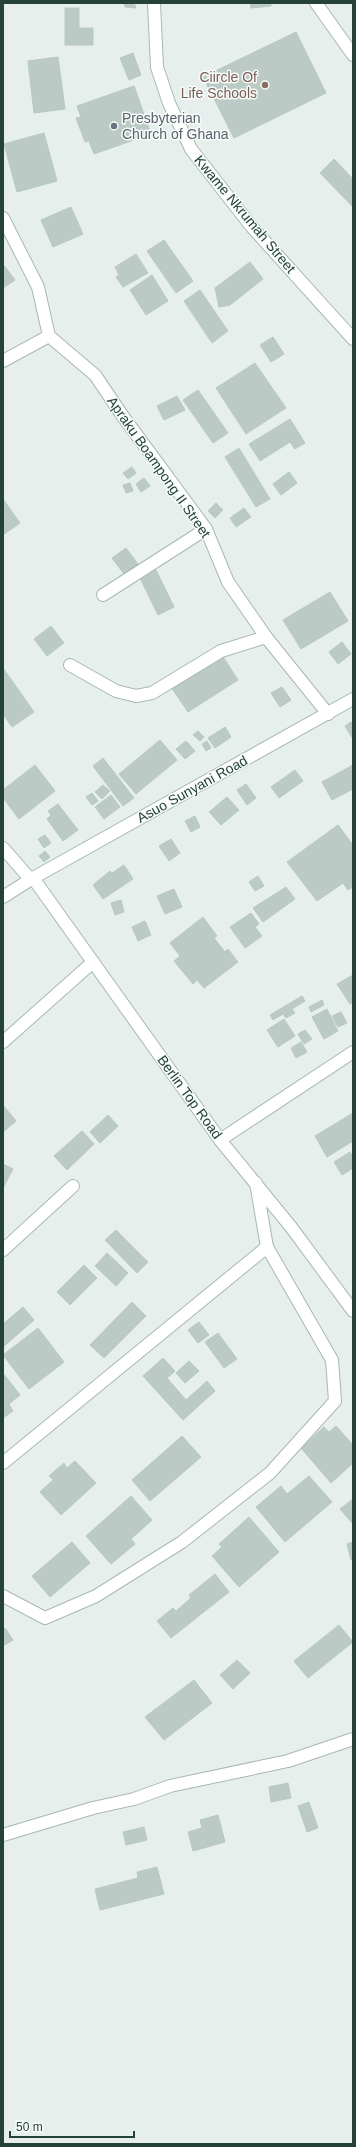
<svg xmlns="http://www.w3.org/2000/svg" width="356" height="2147" font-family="Arial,sans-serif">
<rect width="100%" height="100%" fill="#e6efeb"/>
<g fill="#bbcac4" stroke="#b8c9c2">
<polygon points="124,3 134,3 136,8 125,7"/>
<polygon points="250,3 271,3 271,6 251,8"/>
<polygon points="65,8 79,8 79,28 93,28 93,45 65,45"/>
<polygon points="296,32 326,93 234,138 203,77"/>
<polygon points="133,53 141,75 129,80 120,58"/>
<polygon points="58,57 65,109 34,113 28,61"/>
<polygon points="134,86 151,134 94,154 89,141 85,142 76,118 81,117 77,106"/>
<polygon points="44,133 57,181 17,192 4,144"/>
<polygon points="334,159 353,179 353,207 320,173"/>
<polygon points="71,207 83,234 53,247 41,220"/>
<polygon points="164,240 193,281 176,293 147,251"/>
<polygon points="136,254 148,273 123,287 116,277 119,275 115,267"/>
<polygon points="250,262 263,279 230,305 219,307 215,288"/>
<polygon points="3,264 15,280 3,288"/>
<polygon points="152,275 168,301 146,315 130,290"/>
<polygon points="200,290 228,331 212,343 184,301"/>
<polygon points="273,337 284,354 271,362 260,345"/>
<polygon points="255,363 286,408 246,434 216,388"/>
<polygon points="198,390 228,433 213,443 183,400"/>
<polygon points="177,396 185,410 164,420 157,406"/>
<polygon points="290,419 305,443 295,449 290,442 260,461 249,444"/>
<polygon points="239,448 270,499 256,507 225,457"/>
<polygon points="132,467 136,473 128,479 123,473"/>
<polygon points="289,472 297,483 281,495 273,484"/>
<polygon points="144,478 150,486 141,492 136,484"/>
<polygon points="130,483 133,491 126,493 123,485"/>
<polygon points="3,499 20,523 3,535"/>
<polygon points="216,503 223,510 215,518 208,511"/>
<polygon points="244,508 251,517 236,527 230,518"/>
<polygon points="126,548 138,564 124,574 112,558"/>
<polygon points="156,570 174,607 158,615 140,578"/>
<polygon points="330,592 348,621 301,649 283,620"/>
<polygon points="51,626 64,643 47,656 34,639"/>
<polygon points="342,642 351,654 338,664 329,652"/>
<polygon points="222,655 238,680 188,712 171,687"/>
<polygon points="3,668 34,712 12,727 3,714"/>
<polygon points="282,687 291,700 280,707 271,693"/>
<polygon points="351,722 353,724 353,739 345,726"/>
<polygon points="225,727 231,737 215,748 208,738"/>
<polygon points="198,731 204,737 200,741 193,735"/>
<polygon points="160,740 177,760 136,794 119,774"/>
<polygon points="186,741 195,751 185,759 176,749"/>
<polygon points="207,741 211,748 206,751 202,744"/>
<polygon points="103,758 134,798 123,806 93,766"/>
<polygon points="35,765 55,791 19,819 3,798 3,790"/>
<polygon points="353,765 353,789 332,800 322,782"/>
<polygon points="295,770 303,781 279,798 271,787"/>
<polygon points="246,784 256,798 247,805 237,790"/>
<polygon points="103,785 110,791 102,799 95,792"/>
<polygon points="92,793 98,801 92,805 86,797"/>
<polygon points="111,795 120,807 104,819 95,807"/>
<polygon points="227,797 239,810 221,825 209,812"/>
<polygon points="58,804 78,830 63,841 47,819 51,815 48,811"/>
<polygon points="195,816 200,827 191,832 185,821"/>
<polygon points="338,825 353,845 353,887 348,890 343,883 317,901 287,862"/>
<polygon points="45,835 51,843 44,848 38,839"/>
<polygon points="171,839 180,853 169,861 159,846"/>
<polygon points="45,851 50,857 44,862 39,856"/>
<polygon points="124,865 133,879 103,899 93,885 110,871 112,873"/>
<polygon points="258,876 264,886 255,891 249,882"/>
<polygon points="286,887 295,899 263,922 253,908"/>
<polygon points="174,889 182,907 165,914 157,896"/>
<polygon points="121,900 124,912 115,915 111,903"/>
<polygon points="251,913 259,924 255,927 262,936 245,948 230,927"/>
<polygon points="203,917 217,936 214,938 225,952 228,949 238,962 204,988 197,980 193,984 174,961 180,956 170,943"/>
<polygon points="145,921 151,935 138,941 132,927"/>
<polygon points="353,975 353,1002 350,1004 337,984"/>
<polygon points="302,996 305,1001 292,1009 295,1013 286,1018 283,1014 273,1020 270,1015"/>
<polygon points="322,1000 324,1005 311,1012 309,1007"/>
<polygon points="327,1009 338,1031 324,1039 312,1017"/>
<polygon points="341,1012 347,1023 338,1027 332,1016"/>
<polygon points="284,1019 295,1036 278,1047 267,1030"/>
<polygon points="305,1030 312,1039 304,1044 298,1034"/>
<polygon points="301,1042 307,1052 296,1058 291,1048"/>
<polygon points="3,1105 16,1121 3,1132"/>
<polygon points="353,1113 353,1141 327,1157 315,1136"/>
<polygon points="108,1115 118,1126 100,1143 90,1132"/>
<polygon points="82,1131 94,1144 67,1170 54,1156"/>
<polygon points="350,1152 353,1157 353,1168 342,1175 334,1162"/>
<polygon points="3,1164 13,1169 3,1188"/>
<polygon points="116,1230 148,1262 137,1273 105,1240"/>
<polygon points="107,1253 128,1273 116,1286 95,1266"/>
<polygon points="84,1265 97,1278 70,1305 57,1292"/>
<polygon points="132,1302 146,1316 104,1358 90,1345"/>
<polygon points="23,1307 34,1320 3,1347 3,1324"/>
<polygon points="199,1322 209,1335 198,1343 188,1330"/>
<polygon points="38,1328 64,1362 29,1389 3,1355"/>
<polygon points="218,1333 237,1359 224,1368 205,1342"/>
<polygon points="163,1358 175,1371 167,1378 186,1400 207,1381 215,1391 183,1420 143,1376"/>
<polygon points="189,1361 199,1371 185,1383 176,1373"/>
<polygon points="3,1373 20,1395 9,1404 13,1411 3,1418"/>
<polygon points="336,1426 353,1445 353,1463 331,1483 301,1448 324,1427 329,1432"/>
<polygon points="182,1436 201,1457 150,1501 132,1480"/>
<polygon points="75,1461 96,1483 61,1515 40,1492 53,1480 49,1476 64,1463 67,1468"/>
<polygon points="309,1476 332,1502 285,1542 256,1507 281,1486 287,1494"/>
<polygon points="131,1496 152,1520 131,1539 135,1544 111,1564 86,1536"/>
<polygon points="353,1499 353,1524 340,1509"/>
<polygon points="249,1517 279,1552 239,1587 212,1556 222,1547 219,1544"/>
<polygon points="72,1542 90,1563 50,1597 32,1576"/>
<polygon points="353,1542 353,1559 351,1560 347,1544"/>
<polygon points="215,1574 229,1592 171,1638 157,1621 173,1608 176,1611 191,1598 189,1595"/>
<polygon points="339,1625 353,1642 308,1678 294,1661"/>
<polygon points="5,1628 13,1640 3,1646 3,1630"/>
<polygon points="237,1660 250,1673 233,1689 220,1675"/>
<polygon points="194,1680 212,1703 164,1740 145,1717"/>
<polygon points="288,1783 291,1798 271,1802 269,1787"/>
<polygon points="309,1802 318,1828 307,1832 298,1806"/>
<polygon points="218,1815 225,1842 193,1851 188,1832 202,1828 200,1820"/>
<polygon points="144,1827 147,1840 126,1845 123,1832"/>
<polygon points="157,1867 164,1894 100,1910 95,1889 138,1878 137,1872"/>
</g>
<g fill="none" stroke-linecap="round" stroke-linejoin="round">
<g stroke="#a8b8b2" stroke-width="14">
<g id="minor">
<polyline points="154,3 157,67 169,103 191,149 251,226 353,339"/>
<polyline points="316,3 353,55"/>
<polyline points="3,218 38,287 49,336 95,375 122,415 206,529 228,582 266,637 328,714"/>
<polyline points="3,361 49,336"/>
<polyline points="103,595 206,529"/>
<polyline points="70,665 116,691 136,696 152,693 221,651 266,637"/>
<polyline points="3,848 31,880"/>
<polyline points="33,878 220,1140 291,1227 353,1311"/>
<polyline points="3,897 33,878 353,699"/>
<polyline points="3,1042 93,962"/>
<polyline points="220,1140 353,1052"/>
<polyline points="3,1250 73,1186"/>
<polyline points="3,1463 267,1247"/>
<polyline points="3,1596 45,1618 96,1596 182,1542 270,1473 335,1401 332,1360 267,1247 256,1183"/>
<polyline points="3,1835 93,1808 134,1799 170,1786 288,1761 353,1739"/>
</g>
</g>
<use href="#minor" stroke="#fff" stroke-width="12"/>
</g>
<circle fill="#8d6e63" stroke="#f7fbf9" stroke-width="1.5" cx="265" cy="85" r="4"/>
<circle fill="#6b7280" stroke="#f7fbf9" stroke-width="1.5" cx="114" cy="126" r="4"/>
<g text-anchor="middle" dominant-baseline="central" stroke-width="3" stroke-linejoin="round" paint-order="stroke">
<g font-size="14" fill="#785e54" stroke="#f7fbf9" text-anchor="end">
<text x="257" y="77">Ciircle Of<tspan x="257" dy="16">Life Schools</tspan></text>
</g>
<g font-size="14" fill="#5b616d" stroke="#f7fbf9" text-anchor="start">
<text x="122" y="118">Presbyterian<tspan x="122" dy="16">Church of Ghana</tspan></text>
</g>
<g font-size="14" fill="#24423a" stroke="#f7fbf9">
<text transform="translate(245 214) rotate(50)">Kwame Nkrumah Street</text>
<text transform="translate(159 467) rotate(55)">Apraku Boampong II Street</text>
<text transform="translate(192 789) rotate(-29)">Asuo Sunyani Road</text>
<text transform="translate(190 1097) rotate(54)">Berlin Top Road</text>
</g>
</g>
<rect width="356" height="2147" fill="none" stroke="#24423a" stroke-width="8"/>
<path d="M10 2131v6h124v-6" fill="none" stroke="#24423a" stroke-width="2"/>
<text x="16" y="2131" font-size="12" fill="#24423a" stroke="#f7fbf9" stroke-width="3" paint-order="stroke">50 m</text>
</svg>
